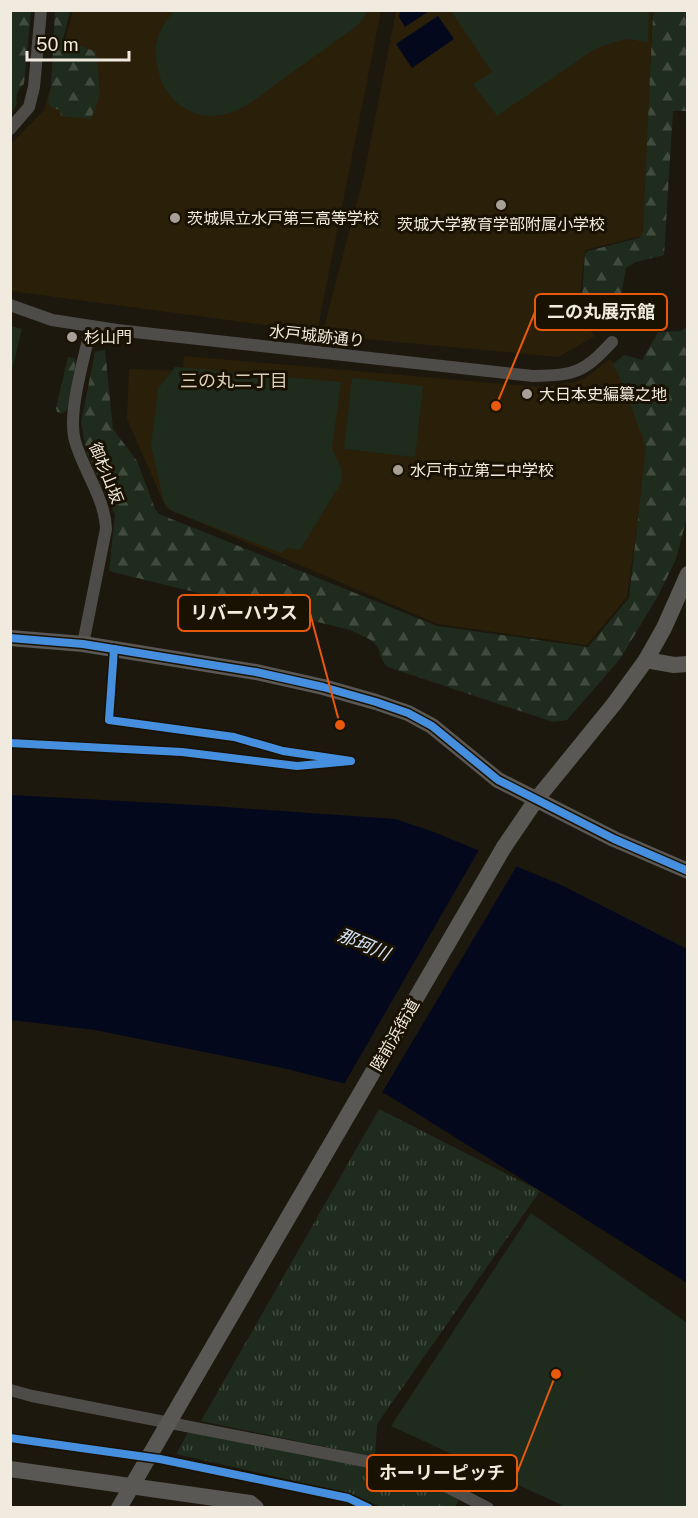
<svg xmlns="http://www.w3.org/2000/svg" width="698" height="1518" font-family="'Public Sans','Noto Sans JP',sans-serif">
<defs>
<pattern id="grass-tufts" width="24" height="20" patternUnits="userSpaceOnUse" patternTransform="scale(1.5)"><rect width="24" height="20" fill="#1f2c1d"/><path d="M3 7l-1-3M5 7V3M7 7l1-3M15 17l-1-3M17 17v-4M19 17l1-3" fill="none" stroke="#404b3d"/></pattern>
<pattern id="forest-firs" width="22" height="20" patternUnits="userSpaceOnUse" patternTransform="scale(1.5)"><rect width="22" height="20" fill="#1f2c1d"/><path d="M5 1l3.5 6h-7zM16 11l3.5 6h-7z" fill="#404b3d"/></pattern>
</defs>
<rect width="100%" height="100%" fill="#1d180e"/>
<g fill="#2a1f08">
<polygon points="73,11 381,11 317,332 11,291 11,144 44,110"/>
<polygon points="396,11 652,11 646,235 585,250 578,317 595,336 558,357 322,335 364,175"/>
<polygon points="184,356 540,387 575,382 585,378 610,359 635,387 653,436 640,505 627,597 587,645 438,624 166,508 127,419 129,369 183,371"/>
</g>
<g fill="url(#grass-tufts)">
<polygon points="379,1109 540,1191 377,1424 375,1457 201,1421"/>
<polygon points="190,1429 411,1473 459,1500 455,1507 382,1507 347,1493 176,1454"/>
</g>
<g fill="url(#forest-firs)">
<path d="M11 10 31 11 24 84C18 89 15 96 17 104L11 114Z"/>
<polygon points="55,11 70,11 63,39 96,52 100,94 91,119 61,116 60,110 51,107 48,102 51,87"/>
<polygon points="653,11 688,11 687,111 673,111 664,255 636,262 626,268 617,316 584,315 581,311 585,254 588,251 639,238 643,233"/>
<path d="M687 326V517L676 559 658 596 620 659 567 720 553 722 388 667C380 661 382 653 376 645 371 638 358 634 350 630L109 571 115 515 87 454 81 423 95 352 105 350 113 429 137 461 155 509 159 514 437 626 588 647 629 598 646 447 624 387 613 364 624 355 642 360 658 332 681 331Z"/>
<polygon points="68,357 74,358 76,361 67,410 63,413 57,412 56,408"/>
</g>
<g fill="#1f2c1d">
<path d="M174 11V10L368 11 358 25C333 43 308 61 283 79 264 92 245 111 221 115 193 121 165 100 159 73 152 47 156 32 174 11Z"/>
<polygon points="451,11 649,11 648,42 625,39 595,49 497,116 473,84 492,72"/>
<polygon points="11,326 22,329 11,374 10,326"/>
<polygon points="175,367 341,382 332,448 342,471 341,483 300,550 287,548 281,553 172,511 164,502 151,446 158,389"/>
<polygon points="352,378 423,386 415,457 344,449"/>
<polygon points="531,1213 687,1323 687,1507 566,1507 391,1426"/>
</g>
<g fill="#03081d">
<polygon points="400,11 400,10 429,11 405,27 399,17"/>
<polygon points="438,16 454,39 412,68 396,44"/>
<polygon points="10,795 197,805 395,819 434,832 559,884 687,949 687,1283 386,1094 283,1068 95,1030 11,1020"/>
</g>
<polygon fill="#1d180e" points="480,848 518,864 380,1096 343,1086"/>
<g fill="none" stroke-linecap="round" stroke-linejoin="round">
<g stroke="#4e4c49" stroke-width="12">
<polyline points="10,129 29,107 34,87 41,10"/>
<path d="M10 305 52 320 117 330 533 376C576 375 583 373 612 342"/>
<path d="M83 644 106 529C105 498 83 470 75 441 67 412 85 357 91 326"/>
<polyline points="10,1390 32,1396 416,1471 488,1508"/>
</g>
<g stroke="#5a5854" stroke-width="16">
<polyline points="10,638 83,644 256,672 323,687 376,702 408,713 432,726 498,780 614,839 688,871"/>
<polyline points="646,660 674,665 688,664"/>
<polyline points="504,847 536,800 614,704 646,660 664,628 688,574"/>
<polyline points="10,1469 250,1503 256,1508"/>
</g>
<polyline stroke="#5a5854" stroke-width="16" points="119,1508 504,847"/>
<g stroke="#191102" stroke-width="11">
<g id="cycleway">
<polyline points="10,638 83,644 256,672 323,687 376,702 408,713 432,726 498,780 614,839 688,871"/>
<polyline points="10,743 182,752 297,766 351,761 283,751 234,737 109,720 114,649"/>
<polyline points="10,1438 160,1459 348,1498 369,1508"/>
</g>
</g>
<use href="#cycleway" stroke="#468fdf" stroke-width="8"/>
</g>
<g fill="#a7a096" stroke="#191102" stroke-width="2">
<circle cx="501" cy="205" r="6"/>
<circle cx="175" cy="218" r="6"/>
<circle cx="72" cy="337" r="6"/>
<circle cx="527" cy="394" r="6"/>
<circle cx="398" cy="470" r="6"/>
</g>
<g text-anchor="middle" dominant-baseline="central" stroke-width="6" stroke-linejoin="round" paint-order="stroke">
<g font-size="16" fill="#f1eadf" stroke="#191102" text-anchor="start">
<text x="187" y="218">茨城県立水戸第三高等学校</text>
<text x="501" y="224" text-anchor="middle">茨城大学教育学部附属小学校</text>
<text x="84" y="337">杉山門</text>
<text x="539" y="394">大日本史編纂之地</text>
<text x="410" y="470">水戸市立第二中学校</text>
</g>
<g font-size="16" fill="#f1eadf" stroke="#191102">
<text transform="translate(317 336) rotate(6)">水戸城跡通り</text>
<text transform="translate(106 473) rotate(68)">御杉山坂</text>
<text transform="translate(395 1035) rotate(-60)">陸前浜街道</text>
</g>
<g font-size="18" fill="#dccfb9" stroke="#191102">
<text x="234" y="380">三の丸二丁目</text>
</g>
<g font-size="18" font-style="italic" fill="#d3e4fa" stroke="#191102">
<text transform="translate(364 944) rotate(23)">那珂川</text>
</g>
</g>
<path fill="none" stroke="#e8590c" stroke-width="2" d="M496 406L535 312M340 725L310 613M556 1374L517 1473"/>
<g fill="#e8590c" stroke="#191102" stroke-width="2">
<circle cx="496" cy="406" r="6"/>
<circle cx="340" cy="725" r="6"/>
<circle cx="556" cy="1374" r="6"/>
</g>
<g fill="#191102" stroke="#e8590c" stroke-width="2">
<rect x="535" y="294" width="132" height="36" rx="6"/>
<rect x="178" y="595" width="132" height="36" rx="6"/>
<rect x="367" y="1455" width="150" height="36" rx="6"/>
</g>
<g font-size="18" text-anchor="middle" font-weight="bold" fill="#f1eadf">
<text x="601" y="318">二の丸展示館</text>
<text x="244" y="619">リバーハウス</text>
<text x="442" y="1479">ホーリーピッチ</text>
</g>
<rect width="698" height="1518" fill="none" stroke="#f1eadf" stroke-width="24"/>
<path d="M27 51v9h102v-9" fill="none" stroke="#f1eadf" stroke-width="3"/>
<text x="36" y="51" font-size="18" fill="#f1eadf" stroke="#191102" stroke-width="4.5" paint-order="stroke">50 m</text>
</svg>
